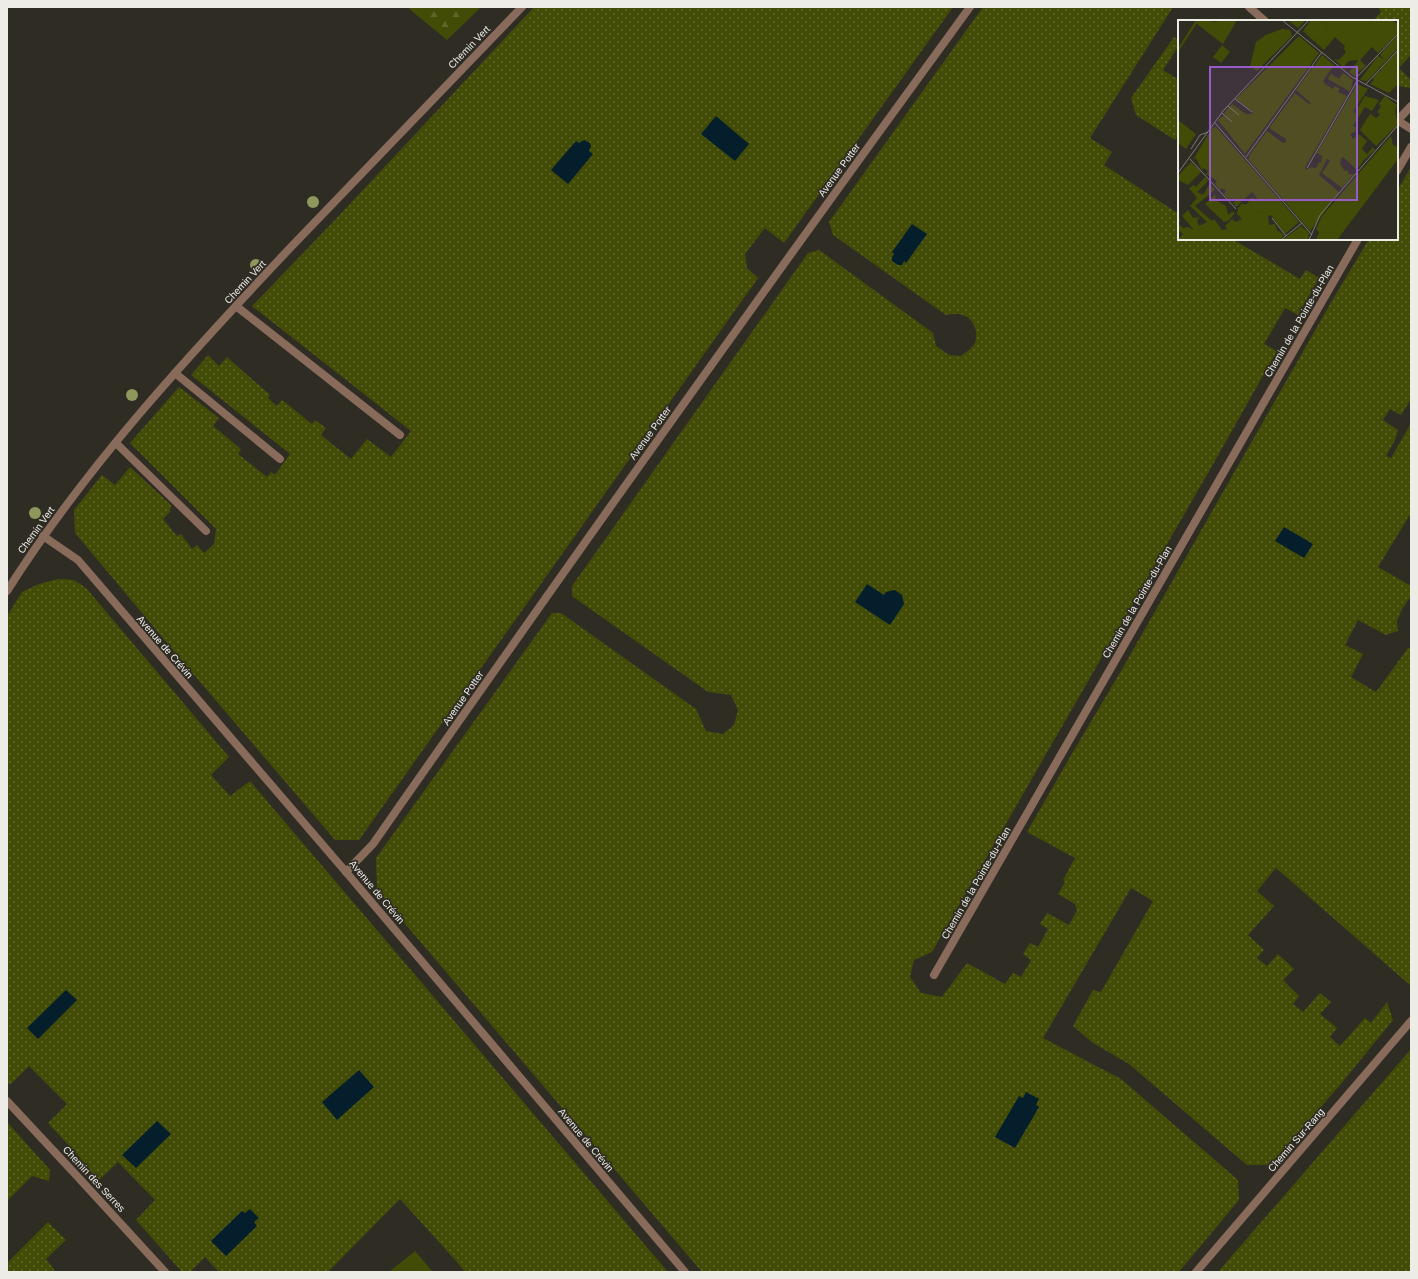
<svg xmlns="http://www.w3.org/2000/svg" width="1418" height="1279" font-family="Arial,sans-serif">
<defs>
<pattern id="forest-firs" width="22" height="20" patternUnits="userSpaceOnUse"><rect width="22" height="20" fill="#434c07"/><path d="M5 1l3.5 6h-7zM16 11l3.5 6h-7z" fill="#5e662b"/></pattern>
<pattern id="garden-dots" width="8" height="8" patternUnits="userSpaceOnUse"><rect width="8" height="8" fill="#434c07"/><path d="M2 2h.1M6 6h.1" fill="none" stroke="#5e662b" stroke-width="1.8" stroke-linecap="round"/></pattern>
</defs>
<rect width="100%" height="100%" fill="#2f2c24"/>
<polygon fill="#434c07" points="415,1251 433,1272 389,1272"/>
<polygon fill="url(#forest-firs)" points="407,7 481,7 447,40"/>
<g fill="url(#garden-dots)">
<polygon points="534,7 953,7 784,243 765,228 745,254 747,268 758,278 359,840 335,840 183,662 75,533 74,510 102,475 115,485 130,467 171,505 170,512 163,519 177,536 181,534 192,549 197,545 204,553 214,544 216,529 130,443 179,387 219,418 213,426 241,449 238,454 267,477 271,472 275,475 290,454 191,375 208,355 219,366 227,357 270,395 268,398 277,406 282,400 312,424 315,420 326,428 321,435 351,459 367,439 391,457 411,431 252,306 334,221"/>
<path d="M983 7H1173L1090 138 1112 152 1104 165 1179 214V239H1232L1300 279 1306 270 1319 278 1298 315 1285 308 1264 344 1277 351 1212 466 932 952 914 960 910 977 921 993 942 997 967 963 1005 984 1013 973 1021 977 1031 960 1023 954 1030 943 1038 947 1048 929 1040 924 1047 913 1069 925 1077 910 1075 904 1058 894 1065 882 1063 880 1075 858 1027 832 1073 752 1121 671 1333 299 1369 239H1397V191L1411 167V399L1401 415 1390 409 1383 420 1398 430 1395 440 1386 456 1391 458 1411 423V513L1378 567 1411 586V596L1402 609 1397 621 1398 631 1386 635 1358 620 1345 645 1363 654 1351 677 1376 692 1408 648H1411V986L1276 868 1257 891 1274 906 1248 935 1264 950 1257 958 1267 966 1278 954 1294 969 1283 980 1299 996 1293 1004 1303 1012 1320 993 1331 1002 1320 1014 1337 1028 1330 1037 1340 1046 1365 1018 1371 1023 1387 1002 1393 1020 1340 1085 1270 1165H1247L1129 1064 1093 1043 1073 1026 1093 990 1101 992 1153 901 1131 888 1043 1038 1121 1079 1238 1180 1239 1200 1179 1272H702L377 891 376 858 552 613H561L696 709 706 731 723 734 734 725 738 710 731 695 708 692 572 596V586L808 253 819 250 933 333 936 346 949 355 961 356C964 353 970 350 973 346 980 337 975 320 965 316 959 313 953 314 946 315L833 235 829 222Z"/>
<polygon points="1378,7 1411,7 1411,55 1399,68 1411,80 1411,88 1397,86 1397,21 1373,21 1381,12"/>
<polygon points="1174,37 1179,40 1179,45 1163,70 1179,80 1179,134 1175,140 1136,115 1131,98"/>
<polygon points="58,579 74,580 86,588 229,757 211,775 230,796 250,781 668,1272 465,1272 456,1261 400,1199 328,1272 219,1272 205,1257 190,1272 182,1272 136,1220 155,1200 118,1162 98,1181 76,1153 48,1123 67,1104 29,1066 10,1085 7,1081 7,616 22,592 39,584"/>
<polygon points="1411,1049 1411,1272 1218,1272"/>
<polygon points="7,1122 50,1170 49,1181 32,1176 7,1201"/>
<polygon points="48,1222 66,1240 46,1259 54,1269 54,1272 7,1272 7,1263"/>
</g>
<g fill="#041f2b">
<polygon points="716,116 749,144 735,161 701,134"/>
<polygon points="584,140 590,143 591,147 589,151 593,154 568,184 551,170 576,141 579,143"/>
<polygon points="912,224 927,234 906,263 904,261 902,265 898,265 892,261 892,257 894,254 892,252"/>
<polygon points="1284,527 1313,544 1304,558 1275,541"/>
<polygon points="867,584 884,595 886,592 895,590 902,595 904,604 890,625 855,602"/>
<polygon points="66,990 77,1000 38,1039 27,1028"/>
<polygon points="359,1070 374,1087 337,1120 322,1102"/>
<polygon points="1026,1092 1039,1099 1036,1105 1039,1107 1015,1148 995,1137 1019,1096 1023,1098"/>
<polygon points="157,1121 171,1134 136,1168 122,1155"/>
<polygon points="250,1209 259,1218 254,1222 257,1226 226,1256 211,1241 242,1211 245,1213"/>
</g>
<g fill="none" stroke-linecap="round" stroke-linejoin="round">
<g stroke="#886b5b" stroke-width="8">
<polyline points="236,306 400,435"/>
<polyline points="175,373 280,459"/>
<polyline points="116,443 206,531"/>
</g>
<g stroke="#886b5b" stroke-width="8">
<polyline points="1398,120 1411,106"/>
<polyline points="1397,171 1411,147"/>
<polyline points="43,536 78,560 346,872 685,1272"/>
<path d="M7 591C87 465 189 355 291 247 368 167 445 87 522 7"/>
<path d="M346 872 373 844C569 563 768 284 970 7"/>
<polyline points="934,975 1358,239"/>
<polyline points="7,1101 77,1176 165,1272"/>
<polyline points="1196,1272 1411,1021"/>
</g>
<g stroke="#886b5b" stroke-width="8">
<polyline points="1249,7 1265,21"/>
<polyline points="1397,120 1411,129"/>
</g>
</g>
<g fill="#8e975c">
<circle cx="313" cy="202" r="6"/>
<circle cx="256" cy="265" r="6"/>
<circle cx="132" cy="395" r="6"/>
<circle cx="35" cy="513" r="6"/>
</g>
<g text-anchor="middle" dominant-baseline="central" stroke-width="3.5" stroke-linejoin="round" paint-order="stroke">
<g font-size="10" fill="#eeece7" stroke="#2f2c24">
<text transform="translate(469 47) rotate(-46)">Chemin Vert</text>
<text transform="translate(839 170) rotate(-54)">Avenue Potter</text>
<text transform="translate(245 282) rotate(-47)">Chemin Vert</text>
<text transform="translate(1299 321) rotate(-60)">Chemin de la Pointe-du-Plan</text>
<text transform="translate(650 433) rotate(-54)">Avenue Potter</text>
<text transform="translate(36 530) rotate(-54)">Chemin Vert</text>
<text transform="translate(1137 602) rotate(-60)">Chemin de la Pointe-du-Plan</text>
<text transform="translate(165 647) rotate(49)">Avenue de Crévin</text>
<text transform="translate(463 698) rotate(-55)">Avenue Potter</text>
<text transform="translate(976 883) rotate(-60)">Chemin de la Pointe-du-Plan</text>
<text transform="translate(377 892) rotate(50)">Avenue de Crévin</text>
<text transform="translate(586 1140) rotate(50)">Avenue de Crévin</text>
<text transform="translate(1296 1140) rotate(-49)">Chemin Sur-Rang</text>
<text transform="translate(94 1179) rotate(47)">Chemin des Serres</text>
</g>
</g>
<g transform="translate(1178 20)">
<rect width="220" height="220" fill="#2f2c24"/>
<path d="M133 0H144L151 7 137 22 125 11ZM44 25 52 32 43 43 35 37ZM75 177 78 180 79 178 87 188 81 194 69 180Z" fill="#434c07"/>
<path d="M18 0H21L0 32V28ZM104 9 112 10 114 16 79 51 72 46 78 22 88 15Z" fill="#434c07"/>
<path d="M0 100 18 114 8 129 0 123Z" fill="#434c07"/>
<path d="M21 0 39 2V0H59L45 24 19 4ZM110 0H128L120 8ZM144 0H213L220 4V13L200 33 194 27 182 40 188 46 178 54 179 56H176L171 52 180 41 179 40 171 41 167 45 168 50 156 39 161 40 168 32 166 29 167 26 157 17 146 30 137 22 151 7ZM220 15 219 29 189 61 182 60 200 36 207 40 202 35ZM121 16 141 33 67 134 40 100 46 95 54 103 46 93 54 84 68 94H73L75 92 58 79ZM220 31V64L211 73 192 64 196 60 195 58 201 51 203 52V49ZM144 35 156 45 145 61 147 64 155 69 157 66 162 69 160 72 169 76 127 147 128 150 133 147 138 148 141 142 143 143 144 136 139 133 179 64 190 69 176 90V94L187 76 201 80 194 91 187 87 175 106 179 108 177 112 172 114 175 119 181 114 189 121 184 129 189 134 195 127 197 130 186 140 179 150 165 137 163 139 162 144 167 151 169 150 171 155 177 153 164 168 144 153 152 141 149 139 141 155 161 172 132 211 71 140V136L89 111 105 123 108 122V119L91 108 117 73 131 84 133 83 118 70ZM154 51 153 54 161 59 165 53 175 60 173 69 171 71 150 59ZM207 76 219 85 217 92 220 104 198 126 182 110 192 94 198 98 200 97 202 94 199 92 203 87 201 84ZM38 107 121 202 107 214 93 195 90 196 91 205 97 204 99 210 106 215 102 220H0L5 214 0 210V200L2 198 1 204 5 208 10 207 16 210 4 196 10 190 15 198 22 197 19 200 21 206 29 202 12 186 19 178 11 168 16 165 18 167 27 157 30 161 19 172 25 175 32 163 37 170 17 186 34 201 36 199 44 210 49 209 47 206 54 199 58 202 64 199 59 194 60 188 65 183 67 185 71 182 81 194 87 188 74 172 58 187 55 183 57 181 53 178 51 180 46 174 48 171 44 168 42 170 37 164 39 161 28 154 30 151 26 148 24 150 18 138 15 140 34 108ZM213 116 215 125 220 127V139L159 220H138L141 212 138 209 144 196ZM13 142 23 152 10 165 0 160V156ZM37 174 38 180 48 186 50 195 54 192 57 193 50 201 46 202 27 184ZM123 206 131 213 130 220H105Z" fill="#434c07"/>
<path fill="none" stroke="#7b7972" stroke-width="1" d="M104 0 174 57 220 82M177 59 220 14M187 65 220 30M57 79 74 92M50 86 61 95M44 93 54 102M37 103 134 215M13 129 22 115 30 112M68 137 144 32M12 139 58 189M129 148 179 61M0 153 45 91 131 0M94 198 108 216M103 220 124 203M131 220 142 195 220 105"/>
<path fill="#985cc9" fill-opacity="0.15" stroke="#985cc9" stroke-width="2" d="M32 47H179V180H32Z"/>
<rect width="220" height="220" fill="none" stroke="#eeece7" stroke-width="2"/>
</g>
<rect width="1418" height="1279" fill="none" stroke="#eeece7" stroke-width="16"/>
</svg>
